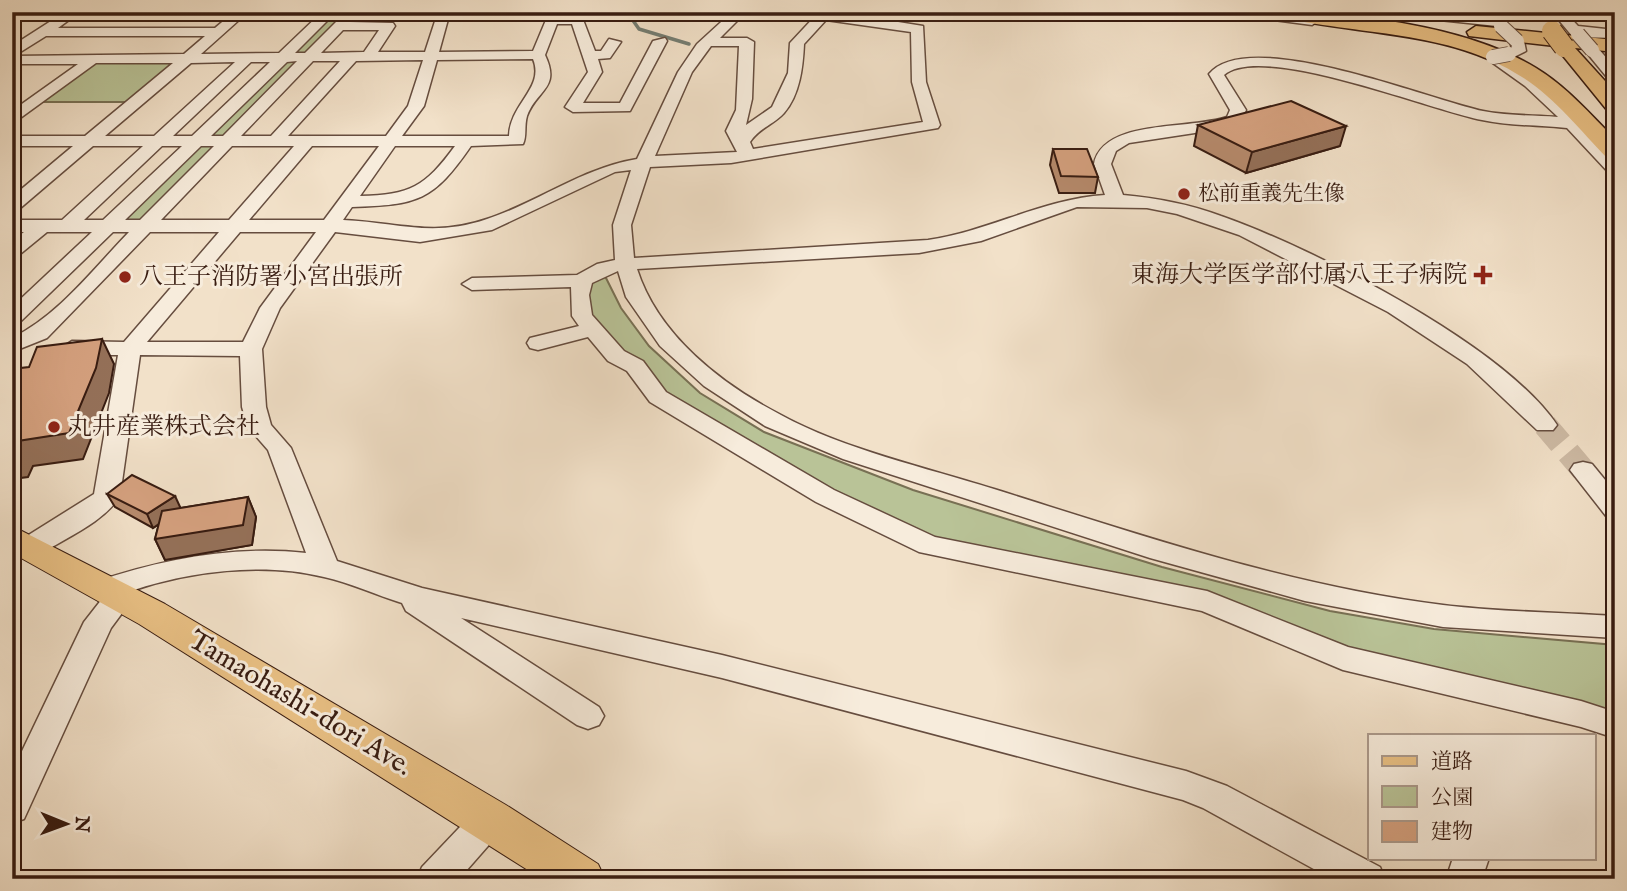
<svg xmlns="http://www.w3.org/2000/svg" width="1627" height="891" font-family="'IM FELL English','Noto Serif JP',serif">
<rect width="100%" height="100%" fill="#f2e1c9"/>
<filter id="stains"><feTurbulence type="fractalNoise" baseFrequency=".00286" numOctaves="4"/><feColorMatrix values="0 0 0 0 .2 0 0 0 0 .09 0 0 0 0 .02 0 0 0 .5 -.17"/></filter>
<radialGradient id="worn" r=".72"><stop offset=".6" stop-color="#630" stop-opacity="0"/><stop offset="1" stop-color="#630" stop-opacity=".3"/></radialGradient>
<g fill="#b9c397" stroke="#787054" stroke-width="2">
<polygon points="334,12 351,12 143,221 118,221"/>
<polygon points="92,60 185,60 135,102 34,102"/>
<polygon points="605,276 621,308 649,346 700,393 764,432 913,490 1162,567 1330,611 1434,629 1615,645 1615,725 1343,658 1207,602 929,545 687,415 582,316 582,281"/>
</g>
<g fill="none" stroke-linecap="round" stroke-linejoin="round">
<polyline stroke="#747d72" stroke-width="3.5" points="627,12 639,29 689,44"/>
<polyline stroke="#cdbaa4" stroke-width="24" stroke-dasharray="24 12" stroke-linecap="butt" points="1545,425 1583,470"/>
<g stroke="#664d3f" stroke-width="3">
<g id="minor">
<path d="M65 12H80L58 28H215L234 12H248L201 54 279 53 322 12H336L295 53H305L346 12H359L350 22 393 23 395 26 378 52H425L438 12H450L439 52 533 51 546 20 543 12H555L557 16 582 17 595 51H601L609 39 621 42 610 58 598 59 602 72 583 103H620L653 41 665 38 667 41 630 111 573 112 565 107 588 72 572 24H557L545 55C561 89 537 89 527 116 524 126 527 136 523 144L471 146C433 201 418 205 352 207L343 220C396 222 432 238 487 219 539 202 582 168 637 159L678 72 697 44 732 12H746L720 38H747L754 42 752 99 746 125 772 107 788 73 790 43 818 13 836 12 923 26 926 82 940 125 938 128 731 163 650 167 631 225 634 258 928 240C990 231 1042 199 1105 195L1094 164C1103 118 1192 130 1227 117L1230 110 1209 74C1248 26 1427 99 1483 111 1507 116 1533 115 1558 117L1525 86 1490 61 1502 58C1547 84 1578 123 1615 159V174L1609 173 1567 128C1539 125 1509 126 1482 120 1430 110 1262 42 1224 75L1246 110 1240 123 1221 129 1129 143 1116 151 1111 164 1123 195C1156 198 1189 204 1221 216 1313 248 1503 345 1557 425L1553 430H1537L1467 364 1388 312 1239 235 1177 214 1147 208 1077 207 981 241 919 253 637 269C658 335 721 384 781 415 843 449 927 468 994 489 1141 535 1289 586 1443 605 1499 612 1558 612 1615 616V638L1443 627 1305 601 1150 558 843 459 765 426 704 386 660 346 626 297 618 271 592 283 589 295 592 315 624 351 643 361 666 392 834 490 935 537 1207 591 1348 647 1581 701 1615 712V738L1581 727 1343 670 1202 611 919 552 816 502 650 402 627 371 608 361 588 337 538 350 530 348 527 343 530 338 579 326 572 316 571 287 472 290 462 284 472 278 577 275 597 264 615 260 613 225 631 170 615 172 492 230 420 242 335 232 280 308 262 349 266 407 271 425 291 448 337 561 422 588 722 655 1186 771 1227 786 1380 867 1385 879H1332L1203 808 1183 800 722 678 461 618 599 707 604 716 599 725 588 729 577 725 406 611 402 603C376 595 351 583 324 577 263 562 190 571 131 591L134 597 111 628 24 819 12 823V772L84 622 102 599 95 596 91 589 95 582C163 559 234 545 306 553L268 450 248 427 242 407 240 356 140 355 120 496C103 523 65 538 39 555L29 558 19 555 15 548 19 541 94 494 118 355H72L61 348 72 341 124 342 219 232H150L47 338 12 352V338C58 316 94 268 129 232H113L19 323 12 325V307L92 232H47L19 255 12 257V241L24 232H12V220H62L143 146H93L18 210 12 211V197L73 146H12V136H85L173 63H96L12 124V111L78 64H12V46ZM826 20 911 32 912 82 923 122 753 149 750 142C759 128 773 125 784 113 800 95 803 66 804 44ZM343 30H379L364 52 321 53ZM46 36H205L184 54 14 56ZM711 46H739L736 110 726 131 737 152 655 156 692 72ZM533 59C545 88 510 103 509 136H402L424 106 437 60ZM423 60 408 106 386 136H288L356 61ZM297 61 223 136H211L287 62ZM313 61H340L271 136H241ZM235 62 154 136H105L191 63ZM251 62H270L192 136H173ZM162 146H182L103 220H84ZM201 146H214L140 220H125ZM232 146H294L229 220H161ZM312 146H379L324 220H249ZM395 146H455C425 187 410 195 360 196ZM240 232H316L260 308 243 342H147Z"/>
<path d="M1237 12C1257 12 1303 9 1318 21L1312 25 1243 16Z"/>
<polygon points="1395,12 1440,12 1497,18 1504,22 1497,26 1401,16"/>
<polygon points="1552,12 1565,12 1578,26 1615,30 1615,38 1573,37"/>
<polygon points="1517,37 1524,41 1526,51 1514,57 1504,57 1504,51 1512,49 1510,41"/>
<polygon points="1587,47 1597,47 1615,68 1615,82 1610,81 1587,53"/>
<polygon points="1583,462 1592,464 1615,492 1615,519 1606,516 1570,470 1574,464"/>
<polygon points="490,804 502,808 507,819 502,830 459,879 417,879 422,867 478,808"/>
<polygon points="1453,858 1489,858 1482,879 1446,879"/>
</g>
</g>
<g stroke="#381c11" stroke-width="2">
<polygon id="major" points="12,526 165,604 506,805 598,864 605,879 542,879 139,624 12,553"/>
</g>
<g stroke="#381c11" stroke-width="3">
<g id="highway">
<path d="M1273 12C1352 12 1468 26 1536 68 1566 86 1590 114 1615 139V160L1607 158C1580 130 1555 98 1522 77 1448 29 1358 36 1276 16Z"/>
<polygon points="1476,26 1615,40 1615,52 1575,48 1615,92 1615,111 1607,110 1555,46 1469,36 1467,32"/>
</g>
</g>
<use href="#minor" fill="#f7ecdc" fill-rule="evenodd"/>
<use href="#major" fill="#e9c084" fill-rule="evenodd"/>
<use href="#highway" fill="#e9c084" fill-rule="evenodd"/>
<g stroke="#664d3f" stroke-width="16" stroke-linecap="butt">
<g id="minor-bridge">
<polyline points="1501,26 1517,41"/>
<polyline points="1578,34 1592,50"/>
<polyline points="1493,57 1509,54"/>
</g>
</g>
<g stroke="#381c11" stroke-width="22" stroke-linecap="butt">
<polyline id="highway-bridge" points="1552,31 1564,47"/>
</g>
<use href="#minor-bridge" stroke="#f7ecdc" stroke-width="14"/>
<use href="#highway-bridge" stroke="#e9c084" stroke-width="20"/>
</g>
<g fill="#b68a6c" stroke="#381c11" stroke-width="2">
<polygon points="1198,125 1340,146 1246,173 1194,146"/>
<polygon points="1053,149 1098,177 1095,193 1059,193 1050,165"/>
<polygon points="107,494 181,508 248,497 256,517 252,545 165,560 155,539 159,524 153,528 115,507"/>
</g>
<g fill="#947058" stroke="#381c11" stroke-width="2">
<polygon points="1346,126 1340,146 1246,173 1252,152"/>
<polygon points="102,339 114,364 109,393 83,459 33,466 28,477 12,479 12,451 18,441"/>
<polygon points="175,496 181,509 153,528 147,514"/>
<polygon points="248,497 256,517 252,545 165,560 155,539"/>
</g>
<g fill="#d4a07e" stroke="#381c11" stroke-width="2">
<polygon points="1291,101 1346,126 1252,152 1198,125"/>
<polygon points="1053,149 1087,149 1098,177 1061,176"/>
<polygon points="102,339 96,368 69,433 18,441 12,451 12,369 29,367 37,347"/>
<polygon points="132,475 175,496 147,514 107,494"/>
<polygon points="248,497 243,525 155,539 162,511"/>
</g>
<g fill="#8f2418" stroke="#f7ecdc" stroke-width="2.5">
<circle cx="1184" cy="194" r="7"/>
<path d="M1479.5 264.5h7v7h7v7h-7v7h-7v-7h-7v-7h7z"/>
<circle cx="125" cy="277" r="7"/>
<circle cx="54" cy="427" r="7"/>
</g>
<g text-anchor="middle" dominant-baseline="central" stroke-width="6" stroke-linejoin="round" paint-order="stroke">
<g font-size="21" fill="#381c11" stroke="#f7ecdc" text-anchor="start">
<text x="1198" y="194">松前重義先生像</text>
</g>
<g font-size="24" fill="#381c11" stroke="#f7ecdc" text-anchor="start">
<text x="1467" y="275" text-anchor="end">東海大学医学部付属八王子病院</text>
<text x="139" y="277">八王子消防署小宮出張所</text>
<text x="68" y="427">丸井産業株式会社</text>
</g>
<g font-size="28" fill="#381c11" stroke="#f7ecdc">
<text transform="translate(300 704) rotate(31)">Tamaohashi-dori Ave.</text>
</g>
</g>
<rect width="1627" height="891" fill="none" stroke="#f2e1c9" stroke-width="42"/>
<rect x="14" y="14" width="1599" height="863" fill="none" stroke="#381c11" stroke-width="3.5"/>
<rect x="21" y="21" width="1585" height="849" fill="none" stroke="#381c11" stroke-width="2"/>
<rect x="1368" y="734" width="228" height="126" fill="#f7ecdc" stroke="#ab998b" stroke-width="2"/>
<rect x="1382" y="756" width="35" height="10" fill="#e9c084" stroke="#ab998b" stroke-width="2"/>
<text x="1431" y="768" font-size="21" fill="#381c11">道路</text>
<rect x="1382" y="786" width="35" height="21" fill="#b9c397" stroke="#ab998b" stroke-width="2"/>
<text x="1431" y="804" font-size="21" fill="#381c11">公園</text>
<rect x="1382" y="821" width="35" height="21" fill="#d4a07e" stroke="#ab998b" stroke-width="2"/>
<text x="1431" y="838" font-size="21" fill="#381c11">建物</text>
<g transform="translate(66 824) rotate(91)" stroke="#f7ecdc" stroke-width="5" paint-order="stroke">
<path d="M0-5L12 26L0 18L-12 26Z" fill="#381c11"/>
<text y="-10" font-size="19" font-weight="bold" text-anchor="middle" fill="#381c11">N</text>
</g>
<rect width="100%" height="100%" filter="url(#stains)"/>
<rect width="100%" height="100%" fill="url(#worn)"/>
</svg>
